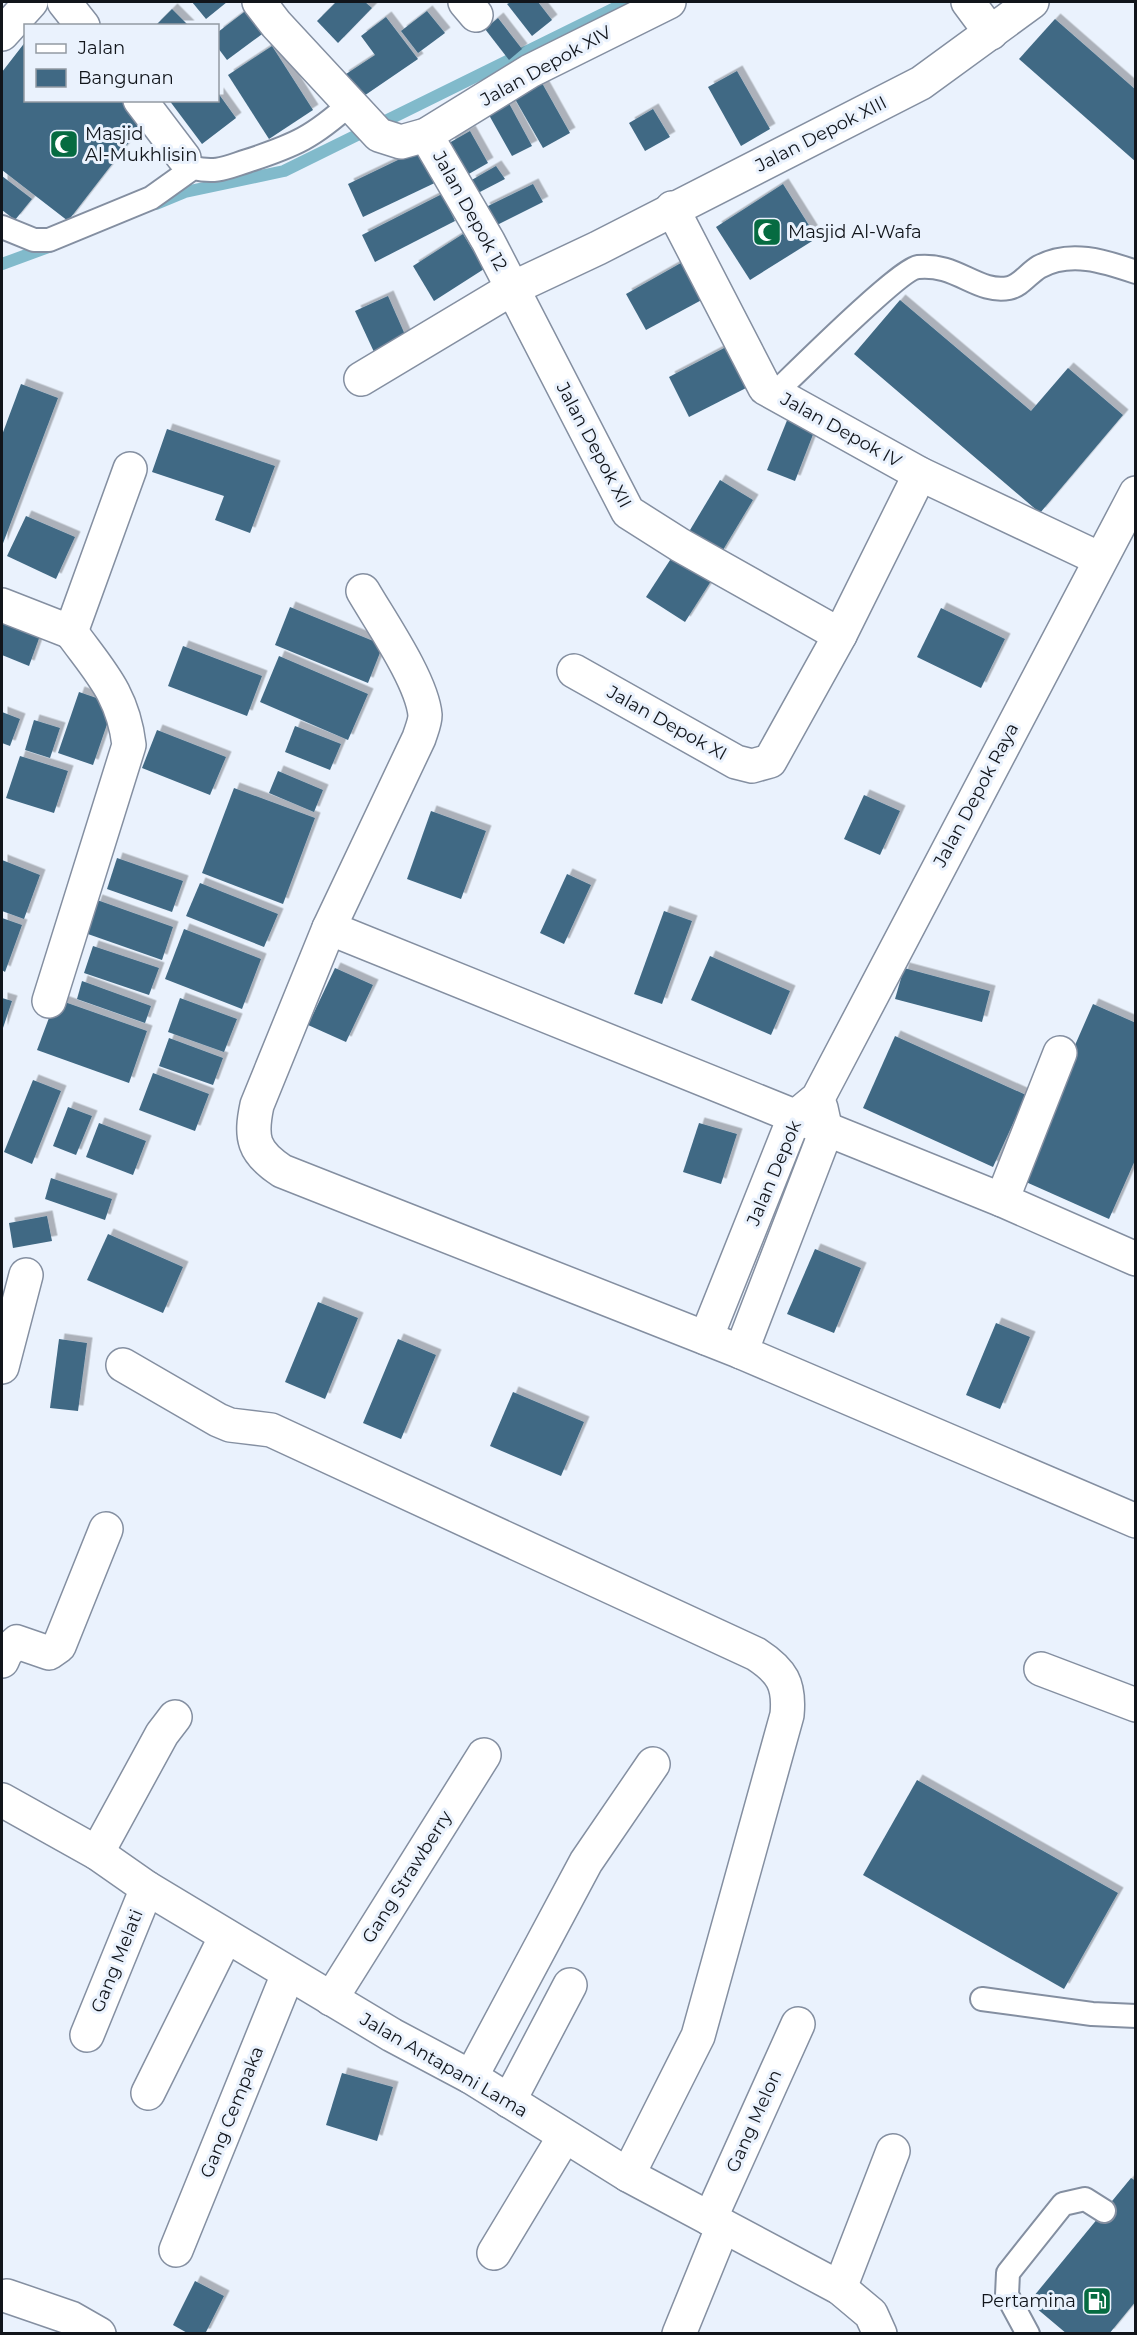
<svg xmlns="http://www.w3.org/2000/svg" width="1137" height="2335" font-family="Montserrat,sans-serif">
<defs>
<filter id="shadow"><feDropShadow dx="5.5" dy="-5.5" stdDeviation="0" flood-color="#0004"/></filter>
</defs>
<rect width="100%" height="100%" fill="#eaf2fd"/>
<g fill="none" stroke-linecap="round" stroke-linejoin="round">
<g stroke="#81bacb" stroke-width="12">
<polyline points="156,204 185,192 284,171 627,2"/>
<polyline points="2,264 54,245"/>
</g>
</g>
<g fill="#406984" filter="url(#shadow)">
<polygon points="192,2 227,2 206,19"/>
<polygon points="336,2 365,2 372,8 338,43 317,21"/>
<polygon points="511,2 538,2 552,20 532,36 507,4"/>
<polygon points="252,6 269,29 227,60 218,48 218,32"/>
<polygon points="172,9 189,26 155,26"/>
<polygon points="427,11 445,33 418,53 401,31"/>
<polygon points="386,17 418,59 358,100 343,76 375,55 361,36"/>
<polygon points="498,18 522,49 509,60 485,29"/>
<polygon points="1055,19 1136,90 1136,162 1019,59"/>
<polygon points="26,41 26,100 124,100 147,119 68,221 2,170 2,72"/>
<polygon points="272,46 313,110 269,139 228,75"/>
<polygon points="737,71 770,129 741,146 708,87"/>
<polygon points="538,76 570,133 543,148 511,92"/>
<polygon points="218,93 236,118 202,144 169,100 218,100"/>
<polygon points="505,96 532,146 512,156 485,108"/>
<polygon points="653,109 670,137 645,151 629,123"/>
<polygon points="470,131 488,163 467,175 449,143"/>
<polygon points="425,147 441,180 363,217 348,184"/>
<polygon points="496,166 505,179 478,193 470,181"/>
<polygon points="2,176 32,199 15,220 2,210"/>
<polygon points="533,184 543,202 493,227 484,208"/>
<polygon points="783,184 817,238 750,280 716,227"/>
<polygon points="442,194 455,221 375,262 362,235"/>
<polygon points="463,234 484,269 434,301 413,266"/>
<polygon points="688,259 709,296 646,330 626,294"/>
<polygon points="388,296 406,337 374,352 355,311"/>
<polygon points="900,300 1031,411 1068,368 1123,415 1040,513 854,354"/>
<polygon points="728,346 748,387 689,417 669,377"/>
<polygon points="21,384 58,398 2,546 2,435"/>
<polygon points="790,413 817,424 795,481 767,470"/>
<polygon points="167,429 275,466 250,533 215,520 224,496 152,472"/>
<polygon points="720,480 753,500 720,555 687,535"/>
<polygon points="26,516 75,537 56,579 7,556"/>
<polygon points="674,554 713,578 685,622 646,597"/>
<polygon points="290,607 383,645 368,683 275,645"/>
<polygon points="941,608 1005,639 981,688 917,657"/>
<polygon points="2,618 41,633 29,666 2,655"/>
<polygon points="183,646 262,676 247,716 168,686"/>
<polygon points="279,656 368,694 348,740 260,702"/>
<polygon points="79,692 114,704 93,765 58,753"/>
<polygon points="2,712 20,719 10,746 2,743"/>
<polygon points="34,720 60,728 50,758 25,750"/>
<polygon points="295,726 341,744 330,770 285,752"/>
<polygon points="157,730 226,757 210,795 142,768"/>
<polygon points="20,756 68,771 54,813 6,798"/>
<polygon points="278,771 323,790 314,812 269,793"/>
<polygon points="234,788 315,818 283,904 202,873"/>
<polygon points="864,795 900,811 880,855 844,839"/>
<polygon points="431,811 486,831 461,899 407,879"/>
<polygon points="117,858 183,881 172,912 107,889"/>
<polygon points="2,860 40,875 24,919 2,911"/>
<polygon points="567,874 591,885 564,944 540,933"/>
<polygon points="200,883 278,914 264,947 186,916"/>
<polygon points="97,900 173,927 162,960 85,933"/>
<polygon points="664,911 692,921 662,1004 634,994"/>
<polygon points="2,918 22,925 5,972 2,970"/>
<polygon points="184,929 261,959 242,1009 165,979"/>
<polygon points="93,946 159,968 149,995 84,973"/>
<polygon points="710,956 790,991 771,1035 691,1000"/>
<polygon points="335,968 373,985 346,1042 308,1025"/>
<polygon points="904,968 990,991 982,1022 895,999"/>
<polygon points="82,981 151,1006 145,1023 77,999"/>
<polygon points="2,998 12,1001 2,1031"/>
<polygon points="180,998 237,1019 224,1052 168,1032"/>
<polygon points="56,999 147,1031 129,1083 37,1050"/>
<polygon points="1093,1004 1136,1023 1136,1158 1109,1219 1017,1178"/>
<polygon points="895,1036 1026,1095 993,1167 863,1108"/>
<polygon points="169,1038 223,1058 213,1085 159,1066"/>
<polygon points="153,1073 209,1094 195,1131 139,1110"/>
<polygon points="33,1080 61,1091 32,1164 4,1152"/>
<polygon points="68,1107 92,1116 76,1155 53,1146"/>
<polygon points="99,1123 146,1141 133,1175 86,1157"/>
<polygon points="699,1123 737,1134 721,1184 683,1172"/>
<polygon points="51,1178 112,1199 105,1220 45,1199"/>
<polygon points="47,1216 52,1241 13,1248 9,1223"/>
<polygon points="108,1234 183,1267 163,1313 87,1280"/>
<polygon points="815,1249 861,1268 834,1333 787,1314"/>
<polygon points="318,1302 358,1318 325,1399 285,1382"/>
<polygon points="996,1323 1030,1337 1000,1409 966,1395"/>
<polygon points="59,1339 87,1343 78,1411 50,1408"/>
<polygon points="398,1339 436,1355 401,1439 363,1423"/>
<polygon points="513,1392 584,1422 561,1476 490,1446"/>
<polygon points="917,1780 1118,1893 1064,1989 863,1875"/>
<polygon points="342,2073 393,2087 377,2141 326,2125"/>
<polygon points="1131,2178 1136,2181 1136,2301 1109,2334 1067,2334 1029,2302"/>
<polygon points="195,2281 224,2296 205,2334 189,2334 173,2325"/>
</g>
<g fill="none" stroke-linecap="round" stroke-linejoin="round">
<g stroke="#848fa1" stroke-width="26">
<g id="lane">
<path d="M2 227 34 240H49L151 198 193 168C217 173 225 168 247 161 296 145 313 137 351 103"/>
<path d="M774 394C795 374 900 269 918 267 957 263 977 294 1009 288 1020 286 1029 273 1039 267 1070 250 1104 261 1136 272"/>
<polyline points="982,1999 1092,2014 1136,2016"/>
<polyline points="1028,2334 1007,2295 1008,2273 1063,2204 1085,2199 1104,2211"/>
</g>
</g>
<g stroke="#848fa1" stroke-width="36">
<g id="street">
<polyline points="64,2 83,26"/>
<polyline points="259,2 276,24 379,135 401,142 426,135 530,71 669,2"/>
<polyline points="465,2 476,15"/>
<polyline points="968,2 991,33"/>
<polyline points="2,34 31,2"/>
<polyline points="140,100 184,158"/>
<polyline points="426,135 488,241 628,512 680,545 840,635"/>
<polyline points="672,208 765,388 920,474 1100,559"/>
<polyline points="361,379 513,288 598,248 921,83 1032,2"/>
<path d="M363 591C381 622 422 681 425 715 425 723 421 731 419 738L329 928 257 1105C250 1138 253 1152 282 1171L741 1352 1136 1521"/>
<polyline points="2,605 71,632 130,469"/>
<polyline points="574,671 736,762 752,766 770,761 840,635 920,474"/>
<polyline points="329,928 1002,1200 1136,1259"/>
<path d="M49 1001 129 745C123 694 100 672 71 632"/>
<polyline points="1002,1200 1060,1053"/>
<polyline points="706,1338 794,1118 818,1098 1136,493"/>
<polyline points="741,1352 826,1131 821,1108"/>
<path d="M123 1365 218 1420 230 1425 271 1430 756 1654C782 1671 790 1684 787 1715L698 2036 628 2175"/>
<polyline points="2,1367 26,1275"/>
<polyline points="2,1661 6,1652 17,1642 49,1653 59,1646 106,1529"/>
<polyline points="1041,1669 1136,1705"/>
<polyline points="2,1800 97,1853 147,1888 392,2035 471,2077 628,2175 840,2288 871,2314 880,2334"/>
<polyline points="97,1853 162,1734 175,1717"/>
<polyline points="331,1999 484,1755"/>
<polyline points="87,2035 147,1888"/>
<polyline points="471,2077 586,1862 653,1764"/>
<polyline points="148,2093 226,1936"/>
<polyline points="509,2101 570,1985"/>
<polyline points="710,2219 798,2024"/>
<polyline points="176,2250 288,1974"/>
<polyline points="494,2253 564,2137"/>
<polyline points="840,2288 893,2151"/>
<polyline points="7,2296 71,2318 99,2334"/>
<polyline points="679,2334 723,2226"/>
</g>
</g>
<use href="#lane" stroke="#fff" stroke-width="22"/>
<use href="#street" stroke="#fff" stroke-width="33"/>
</g>
<defs>
<g id="mosque-square" transform="scale(1.5)"><rect x="-9" y="-9" width="18" height="18" rx="4" fill="#066b41" stroke="#eaf2fd"/><path d="M3.5-4.9A6 6 0 1 0 3.5 4.9A5 5 0 1 1 3.5-4.9Z" fill="#fff"/></g>
<g id="fuel-square" transform="scale(1.5)"><rect x="-9" y="-9" width="18" height="18" rx="4" fill="#066b41" stroke="#eaf2fd"/><path d="M-5.5-6h7V0h2V4h1.3V-2.5L3-4.5l.8-.8L6-3V5H2.5V1h-1V6h-7ZM-4.2-4.7v3.2H.2V-4.7Z" fill="#fff"/></g>
</defs>
<g fill-rule="evenodd">
<use href="#mosque-square" x="64" y="144"/>
<use href="#mosque-square" x="767" y="232"/>
<use href="#fuel-square" x="1097" y="2301"/>
</g>
<g text-anchor="middle" dominant-baseline="central" stroke-width="6" stroke-linejoin="round" paint-order="stroke">
<g font-size="18" fill="#11151b" stroke="#eaf2fd">
<text transform="translate(546 66) rotate(-29)">Jalan Depok XIV</text>
<text transform="translate(821 134) rotate(-27)">Jalan Depok XIII</text>
<text transform="translate(470 211) rotate(61)">Jalan Depok 12</text>
<text transform="translate(841 430) rotate(29)">Jalan Depok IV</text>
<text transform="translate(594 445) rotate(62)">Jalan Depok XII</text>
<text transform="translate(667 723) rotate(29)">Jalan Depok XI</text>
<text transform="translate(976 795) rotate(-62)">Jalan Depok Raya</text>
<text transform="translate(774 1173) rotate(-67)">Jalan Depok</text>
<text transform="translate(407 1877) rotate(-58)">Gang Strawberry</text>
<text transform="translate(117 1961) rotate(-68)">Gang Melati</text>
<text transform="translate(444 2065) rotate(30)">Jalan Antapani Lama</text>
<text transform="translate(232 2112) rotate(-68)">Gang Cempaka</text>
<text transform="translate(754 2121) rotate(-66)">Gang Melon</text>
</g>
<g font-size="18" fill="#11151b" stroke="#eaf2fd" text-anchor="start">
<text x="85" y="134">Masjid<tspan x="85" dy="21">Al-Mukhlisin</tspan></text>
<text x="788" y="232">Masjid Al-Wafa</text>
<text x="1076" y="2301" text-anchor="end">Pertamina</text>
</g>
</g>
<rect width="1137" height="2335" fill="none" stroke="#11151b" stroke-width="6"/>
<rect x="24" y="24" width="195" height="78" fill="#eaf2fd" stroke="#939aa3" stroke-width="1.5"/>
<rect x="36" y="44" width="30" height="9" fill="#ffffff" stroke="#939aa3" stroke-width="1.5"/>
<text x="78" y="54" font-size="18" fill="#11151b">Jalan</text>
<rect x="36" y="69" width="30" height="18" fill="#406984" stroke="#939aa3" stroke-width="1.5"/>
<text x="78" y="84" font-size="18" fill="#11151b">Bangunan</text>
</svg>
